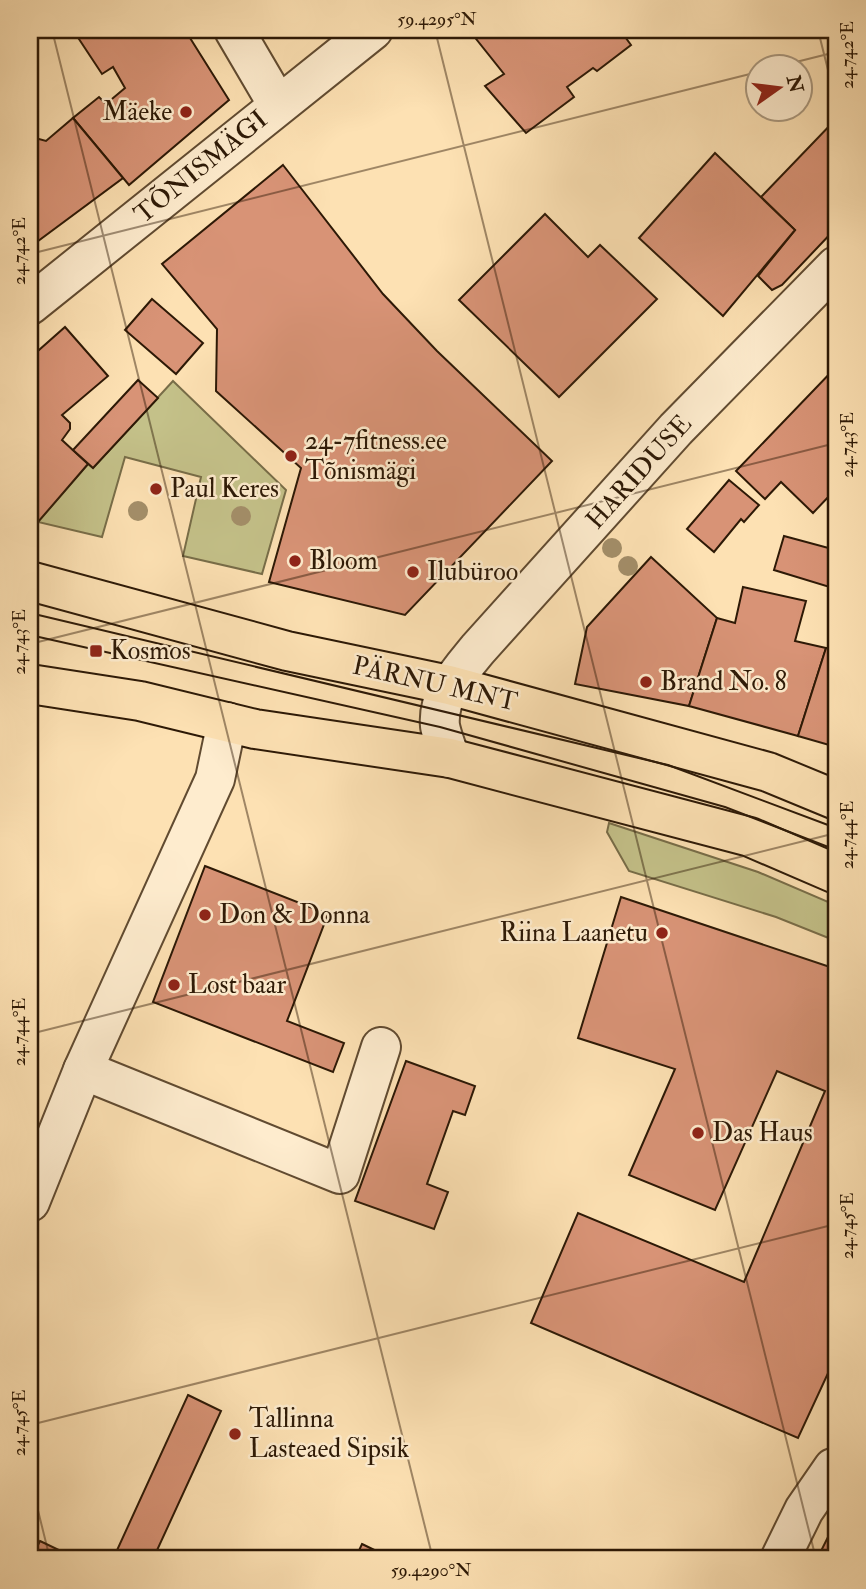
<svg xmlns="http://www.w3.org/2000/svg" width="866" height="1589" font-family="'IM FELL Double Pica',serif">
<rect width="100%" height="100%" fill="#fde1b3"/>
<filter id="stains"><feTurbulence type="fractalNoise" baseFrequency=".00286" numOctaves="4"/><feColorMatrix values="0 0 0 0 .2 0 0 0 0 .09 0 0 0 0 .02 0 0 0 .5 -.17"/></filter>
<radialGradient id="worn" r=".72"><stop offset=".6" stop-color="#630" stop-opacity="0"/><stop offset="1" stop-color="#630" stop-opacity=".3"/></radialGradient>
<g fill="#c4c189" stroke="#786d48" stroke-width="2">
<polygon points="173,381 286,490 262,574 183,556 201,477 125,457 102,537 38,522 88,464 93,468"/>
<polygon points="609,823 758,872 833,904 836,907 836,941 776,917 629,871 607,832"/>
</g>
<g fill="#d89376" stroke="#2d1906" stroke-width="2">
<polygon points="73,30 185,30 229,100 129,185 73,118 99,97 106,104 125,88 113,67 102,74"/>
<polygon points="469,30 620,30 631,45 597,71 593,68 567,87 574,97 526,133 485,86 504,74"/>
<polygon points="73,118 123,178 30,247 30,141 39,139 46,141"/>
<polygon points="836,119 836,228 782,285 772,290 758,276 795,230 761,197"/>
<polygon points="715,153 795,230 723,316 639,238"/>
<polygon points="283,165 383,294 437,351 552,461 405,615 269,582 301,468 216,391 217,329 162,264"/>
<polygon points="545,214 588,257 600,245 657,299 559,397 459,300"/>
<polygon points="152,299 203,343 176,374 125,330"/>
<polygon points="65,327 108,376 62,415 70,423 70,429 62,440 88,464 38,522 30,516 30,358"/>
<polygon points="836,367 836,497 832,493 813,513 781,482 765,499 736,471"/>
<polygon points="138,380 158,398 93,468 73,450"/>
<polygon points="729,480 759,505 744,522 741,519 714,552 687,529"/>
<polygon points="784,536 836,550 836,589 774,570"/>
<polygon points="651,557 717,618 689,706 575,684 587,627"/>
<polygon points="743,587 806,601 795,641 826,648 798,736 689,706 717,618 735,623"/>
<polygon points="826,648 836,649 836,747 798,736"/>
<polygon points="205,866 328,914 287,1021 344,1043 333,1072 153,1002"/>
<polygon points="621,897 836,969 836,1356 798,1438 531,1323 578,1213 744,1282 825,1091 777,1071 715,1210 629,1175 675,1069 578,1038"/>
<polygon points="406,1061 475,1086 465,1115 453,1111 427,1184 448,1192 434,1229 355,1201"/>
<polygon points="188,1395 221,1411 153,1559 113,1559"/>
<polygon points="836,1521 836,1559 817,1559"/>
<polygon points="40,1541 61,1551 58,1559 31,1559"/>
<polygon points="362,1544 393,1559 355,1559"/>
</g>
<g fill="none" stroke-linecap="round" stroke-linejoin="round">
<g stroke="#614b31" stroke-width="42">
<g id="minor">
<polyline points="234,30 278,105"/>
<polyline points="30,305 373,30"/>
<polyline points="227,722 215,779 83,1070 340,1174 381,1047"/>
<path d="M450 758C447 748 442 737 440 726 437 695 460 671 478 649L676 429 836 266"/>
<polyline points="30,1202 83,1070"/>
<polyline points="780,1559 804,1510 833,1468 836,1467"/>
</g>
</g>
<g stroke="#2d1906" stroke-width="42">
<g id="major">
<polyline points="30,581 287,651 449,685 768,772 836,800"/>
<polyline points="30,684 140,701 255,729 450,758 750,837 836,874"/>
</g>
</g>
<use href="#minor" stroke="#feecce" stroke-width="38"/>
<use href="#major" stroke="#fde1b3" stroke-width="38"/>
<g stroke="#2d1906" stroke-width="2">
<polyline points="30,613 668,765 836,828"/>
<polyline points="30,635 440,727 725,807 836,850"/>
</g>
</g>
<g fill="#a38e69">
<circle cx="138" cy="511" r="10"/>
<circle cx="241" cy="516" r="10"/>
<circle cx="612" cy="548" r="10"/>
<circle cx="628" cy="566" r="10"/>
</g>
<path fill="none" stroke="#2d1906" stroke-width="2" stroke-opacity="0.45" d="M52 30 433 1559M435 30 816 1559M818 30 836 102M780 66 836 52M30 254 758 72M30 644 836 443M30 1034 836 833M30 1425 836 1224M30 1478 50 1559"/>
<g fill="#8f2418" stroke="#feecce" stroke-width="2.5">
<circle cx="186" cy="112" r="7"/>
<circle cx="291" cy="456" r="7"/>
<circle cx="156" cy="489" r="7"/>
<circle cx="295" cy="561" r="7"/>
<circle cx="413" cy="572" r="7"/>
<rect x="89" y="644" width="14" height="14" rx="3.5"/>
<circle cx="646" cy="682" r="7"/>
<circle cx="205" cy="915" r="7"/>
<circle cx="662" cy="933" r="7"/>
<circle cx="174" cy="985" r="7"/>
<circle cx="698" cy="1133" r="7"/>
<circle cx="235" cy="1434" r="7"/>
</g>
<g text-anchor="middle" dominant-baseline="central" stroke-width="5" stroke-linejoin="round" paint-order="stroke">
<g font-size="26" fill="#2d1906" stroke="#feecce" text-anchor="start">
<text x="172" y="112" text-anchor="end">Mäeke</text>
<text x="305" y="441">24-7fitness.ee<tspan x="305" dy="30">Tõnismägi</tspan></text>
<text x="170" y="489">Paul Keres</text>
<text x="309" y="561">Bloom</text>
<text x="427" y="572">Ilubüroo</text>
<text x="110" y="651">Kosmos</text>
<text x="660" y="682">Brand No. 8</text>
<text x="219" y="915">Don &amp; Donna</text>
<text x="648" y="933" text-anchor="end">Riina Laanetu</text>
<text x="188" y="985">Lost baar</text>
<text x="712" y="1133">Das Haus</text>
<text x="249" y="1419">Tallinna<tspan x="249" dy="30">Lasteaed Sipsik</tspan></text>
</g>
<g font-size="26" fill="#2d1906" stroke="#feecce">
<text transform="translate(201 167) rotate(-39)">TÕNISMÄGI</text>
<text transform="translate(639 472) rotate(-48)">HARIDUSE</text>
<text transform="translate(435 684) rotate(13)">PÄRNU MNT</text>
</g>
</g>
<rect width="866" height="1589" fill="none" stroke="#fde1b3" stroke-width="77"/>
<g transform="translate(779 88) rotate(76)"><circle r="33" fill="#feecce" stroke="#aa987e" stroke-width="2"/>
<path d="M0-5L12 26L0 18L-12 26Z" fill="#8f2418"/>
<text y="-10" font-size="19" font-weight="bold" text-anchor="middle" fill="#2d1906">N</text>
</g>
<rect x="38" y="38" width="790" height="1512" fill="none" stroke="#2d1906" stroke-width="2.5"/>
<g font-size="18" text-anchor="middle" fill="#2d1906">
<text x="437" y="25">59.4295°N</text>
<text transform="translate(847 55) rotate(-90)" y="6">24.742°E</text>
<text transform="translate(19 251) rotate(-90)" y="6">24.742°E</text>
<text transform="translate(847 445) rotate(-90)" y="6">24.743°E</text>
<text transform="translate(19 642) rotate(-90)" y="6">24.743°E</text>
<text transform="translate(847 835) rotate(-90)" y="6">24.744°E</text>
<text transform="translate(19 1032) rotate(-90)" y="6">24.744°E</text>
<text transform="translate(847 1226) rotate(-90)" y="6">24.745°E</text>
<text transform="translate(19 1423) rotate(-90)" y="6">24.745°E</text>
<text x="431" y="1576">59.4290°N</text>
</g>
<rect width="100%" height="100%" filter="url(#stains)"/>
<rect width="100%" height="100%" fill="url(#worn)"/>
</svg>
